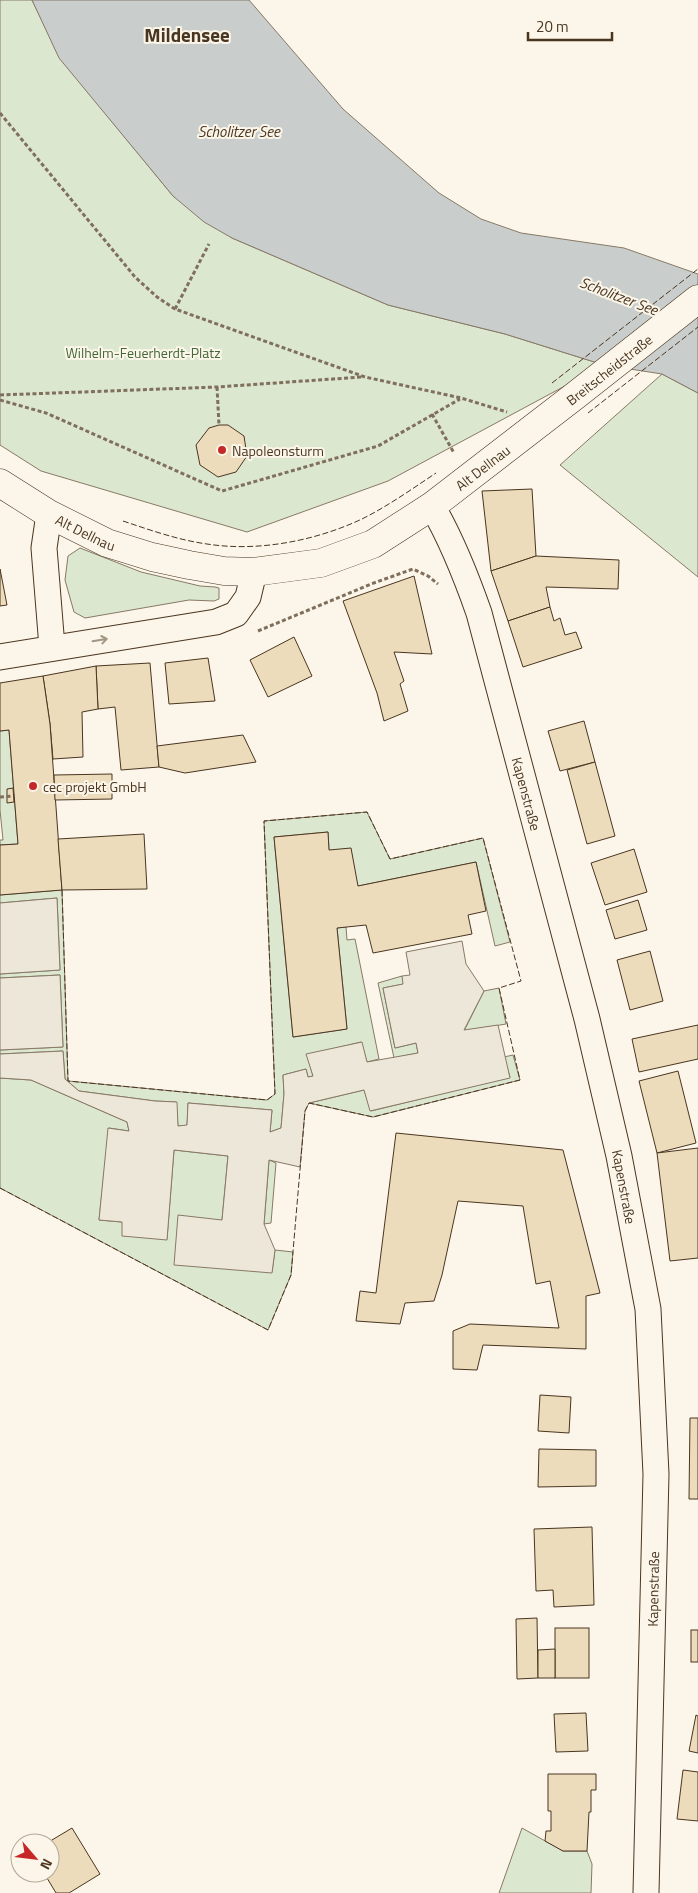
<svg xmlns="http://www.w3.org/2000/svg" width="698" height="1893" font-family="'Titillium Web',sans-serif">
<rect width="100%" height="100%" fill="#fbf6e9"/>
<g fill="#dce7d0" stroke="#887966">
<polygon points="0,0 32,0 60,58 173,196 232,238 388,305 505,334 604,365 388,481 247,532 41,471 0,445"/>
<polygon points="662,374 698,393 698,577 560,465"/>
<polygon points="80,548 141,572 200,586 215,587 219,588 219,599 214,601 189,600 85,618 74,612 65,580 68,556"/>
<polygon points="9,730 18,844 0,845 0,840 3,840 0,810 0,731"/>
<polygon points="367,812 390,859 483,838 510,942 495,946 476,862 358,886 329,850 328,832 274,837 293,1037 347,1029 337,928 346,927 347,940 355,939 379,1059 367,1062 361,1042 307,1055 313,1076 308,1077 306,1069 283,1075 284,1094 281,1128 270,1132 272,1110 188,1103 187,1126 178,1126 176,1102 155,1101 79,1091 65,1079 63,1051 0,1054 0,1050 63,1047 60,975 0,978 0,974 60,970 57,898 0,903 0,895 62,890 68,1081 267,1100 275,1094 264,821"/>
<polygon points="402,976 404,984 383,988 395,1048 416,1043 418,1053 394,1058 378,983"/>
<polygon points="499,988 506,1024 464,1031 484,991"/>
<polygon points="513,1055 520,1080 373,1117 309,1103 364,1090 371,1111 510,1077 504,1057"/>
<polygon points="0,1078 31,1080 127,1122 129,1131 109,1128 99,1220 122,1222 167,1239 174,1150 228,1156 222,1220 272,1272 275,1250 293,1252 291,1275 268,1330 0,1188"/>
<polygon points="269,1160 276,1163 271,1223 264,1224"/>
<polygon points="522,1828 563,1851 587,1851 592,1864 591,1893 499,1893"/>
</g>
<g fill="#ede7d9" stroke="#887966">
<polygon points="57,898 60,970 0,974 0,903"/>
<polygon points="462,941 466,964 484,991 464,1030 498,1025 510,1078 370,1111 364,1090 309,1103 305,1111 300,1167 269,1160 264,1224 275,1250 272,1273 174,1265 178,1215 222,1220 228,1156 174,1150 167,1240 122,1236 122,1222 99,1220 108,1128 129,1131 127,1122 31,1080 0,1078 0,1054 63,1051 65,1079 79,1091 155,1101 177,1102 178,1126 187,1125 188,1103 272,1110 270,1132 281,1128 284,1094 283,1075 306,1069 308,1077 313,1076 306,1054 362,1042 367,1062 418,1053 416,1043 395,1048 383,988 403,984 402,976 410,975 406,952"/>
<polygon points="60,975 63,1047 0,1050 0,978"/>
</g>
<polygon fill="#c9cecd" stroke="#887966" points="32,0 249,0 343,109 439,193 481,219 521,233 624,248 698,274 698,393 662,374 604,365 505,334 388,305 232,238 204,222 173,196 59,58"/>
<g fill="#ecdcbc" stroke="#4a3520">
<polygon points="219,425 228,425 244,436 247,456 236,472 218,477 200,465 196,445 209,428"/>
<polygon points="532,489 536,556 491,571 482,491"/>
<polygon points="536,556 619,560 618,589 546,587 550,607 508,621 491,571"/>
<polygon points="0,569 7,605 0,606"/>
<polygon points="414,576 432,654 394,652 404,681 400,684 408,711 384,721 377,693 343,601"/>
<polygon points="550,607 554,621 560,618 565,635 576,632 582,648 523,667 508,621"/>
<polygon points="294,637 312,676 268,697 250,660"/>
<polygon points="208,658 215,701 169,704 165,663"/>
<polygon points="150,663 159,767 121,770 115,707 98,709 96,666"/>
<polygon points="96,666 98,709 82,712 83,757 53,759 50,724 43,676"/>
<polygon points="43,676 50,724 62,890 0,895 0,845 18,844 9,730 0,731 0,683"/>
<polygon points="584,721 595,762 560,771 548,731"/>
<polygon points="243,735 256,762 185,773 159,767 157,746"/>
<polygon points="595,762 615,836 587,844 567,770"/>
<polygon points="112,774 112,799 55,800 54,775"/>
<polygon points="13,788 14,802 7,803 7,789"/>
<polygon points="328,832 329,850 351,848 358,886 476,862 486,911 468,915 472,934 373,953 366,925 337,928 347,1029 293,1037 274,837"/>
<polygon points="144,834 147,889 62,890 58,839"/>
<polygon points="634,849 647,892 605,905 591,863"/>
<polygon points="638,900 647,930 615,939 606,910"/>
<polygon points="650,951 663,1001 630,1010 617,960"/>
<polygon points="698,1025 698,1059 639,1072 632,1039"/>
<polygon points="678,1071 696,1143 657,1153 639,1081"/>
<polygon points="396,1133 563,1150 600,1293 586,1296 586,1349 483,1345 477,1370 453,1369 453,1331 470,1324 559,1328 550,1281 536,1284 523,1206 458,1201 442,1275 434,1301 405,1303 400,1324 356,1321 360,1291 376,1293"/>
<polygon points="698,1148 698,1258 670,1261 657,1153"/>
<polygon points="540,1395 571,1397 569,1433 538,1431"/>
<polygon points="690,1418 698,1418 698,1499 689,1499"/>
<polygon points="539,1449 596,1450 596,1486 538,1487"/>
<polygon points="592,1527 594,1605 554,1607 553,1590 536,1591 534,1529"/>
<polygon points="537,1618 538,1678 517,1679 516,1619"/>
<rect x="555" y="1628" width="34" height="50"/>
<rect x="691" y="1630" width="7" height="32"/>
<polygon points="555,1649 555,1678 538,1678 538,1650"/>
<polygon points="586,1713 588,1751 556,1752 554,1714"/>
<polygon points="696,1715 698,1716 698,1753 689,1751"/>
<polygon points="683,1770 698,1772 698,1821 677,1819"/>
<polygon points="548,1774 596,1774 596,1790 591,1790 591,1812 589,1812 587,1851 563,1851 545,1841 546,1831 551,1831 551,1811 548,1811"/>
<polygon points="72,1828 100,1874 69,1893 56,1893 44,1873 50,1873 50,1843 47,1843"/>
</g>
<g fill="none" stroke-linecap="round" stroke-linejoin="round">
<g stroke="#4a3520" stroke-width="27">
<g id="street">
<path id="s1" d="M432 506C452 540 466 576 479 613L587 1019 619 1156 648 1309 656 1474 646 1893"/>
<polyline points="49,514 44,548 52,647"/>
<polyline points="0,657 216,622 236,614 248,597 254,572"/>
</g>
</g>
<g stroke="#4a3520" stroke-width="29">
<g id="secondary">
<path id="s2" d="M0 483 49 514 107 543 152 557 189 565 224 571 254 572 321 563 373 544 432 506 576 395 698 299"/>
</g>
</g>
<g stroke="#7f6f5c" stroke-width="3" stroke-dasharray="4 2.5" stroke-linecap="butt">
<polyline points="0,113 135,277 157,297 175,309 365,377 461,398 507,412"/>
<polyline points="175,309 209,244"/>
<polyline points="217,387 219,425"/>
<polyline points="0,395 217,387 362,377"/>
<polyline points="0,400 46,413 222,491 378,446 460,399"/>
<polyline points="432,414 454,453"/>
<polyline points="258,631 371,584 413,569 428,576 438,584"/>
<polyline points="0,797 13,796"/>
</g>
<use href="#street" stroke="#fbf6e9" stroke-width="25"/>
<use href="#secondary" stroke="#fbf6e9" stroke-width="28"/>
<g stroke="#4a3520" stroke-width="1" stroke-dasharray="6 2.5" stroke-linecap="butt">
<polyline points="552,383 698,269"/>
<polyline points="588,413 698,327"/>
<path d="M123 521C150 530 178 540 207 544 258 552 315 541 362 519 388 506 412 489 436 473"/>
<polyline points="0,1188 268,1330 291,1275 305,1111 309,1103 373,1117 520,1080 499,988 521,981 483,838 390,859 367,812 264,821 275,1094 267,1100 68,1081 62,890"/>
</g>
</g>
<defs><path id="oneway-shaft" d="M-6 0H5M1.5-3L5.5 0L1.5 3" fill="none" stroke-width="1.6" stroke-linecap="round" stroke-linejoin="round" transform="scale(1.25)"/></defs>
<use stroke="#a29684" href="#oneway-shaft" transform="translate(100 640) rotate(-9)"/>
<g fill="#c62828" stroke="#fbf6e9" stroke-width="2">
<circle cx="222" cy="450" r="5"/>
<circle cx="33" cy="786" r="5"/>
</g>
<g text-anchor="middle" dominant-baseline="central" stroke-width="4" stroke-linejoin="round" paint-order="stroke">
<g font-size="14" fill="#436837" stroke="#fbf6e9">
<text x="143" y="352">Wilhelm-Feuerherdt-Platz</text>
</g>
<g font-size="14" fill="#4a3520" stroke="#fbf6e9">
<text stroke="none"><textPath href="#s2" startOffset="690">Breitscheidstraße</textPath></text>
<text stroke="none"><textPath href="#s2" startOffset="530">Alt Dellnau</textPath></text>
<text stroke="none"><textPath href="#s2" startOffset="99">Alt Dellnau</textPath></text>
<text stroke="none"><textPath href="#s1" startOffset="304">Kapenstraße</textPath></text>
<text stroke="none"><textPath href="#s1" startOffset="709">Kapenstraße</textPath></text>
<text transform="translate(653 1589) rotate(-89)">Kapenstraße</text>
</g>
<g font-size="14" fill="#4a3520" stroke="#fbf6e9" text-anchor="start">
<text x="232" y="450">Napoleonsturm</text>
<text x="43" y="786">cec projekt GmbH</text>
</g>
<g font-size="15" font-style="italic" fill="#4a3520" stroke="#fbf6e9">
<text x="239" y="131">Scholitzer See</text>
<text transform="translate(619 296) rotate(21)">Scholitzer See</text>
</g>
<g font-size="19" font-weight="bold" fill="#4a3520" stroke="#fbf6e9">
<text x="187" y="34">Mildensee</text>
</g>
</g>
<g transform="translate(35 1858) rotate(118)"><circle r="24" fill="#fbf6e9" stroke="#b4a999"/>
<path d="M0-4L9 19L0 12L-9 19Z" fill="#c62828"/>
<text y="-8" font-size="14" font-weight="bold" text-anchor="middle" fill="#4a3520">N</text>
</g>
<path d="M528 32v8h84v-8" fill="none" stroke="#4a3520" stroke-width="2.5"/>
<text x="536" y="32" font-size="15" fill="#4a3520" stroke="#fbf6e9" stroke-width="4" paint-order="stroke">20 m</text>
</svg>
